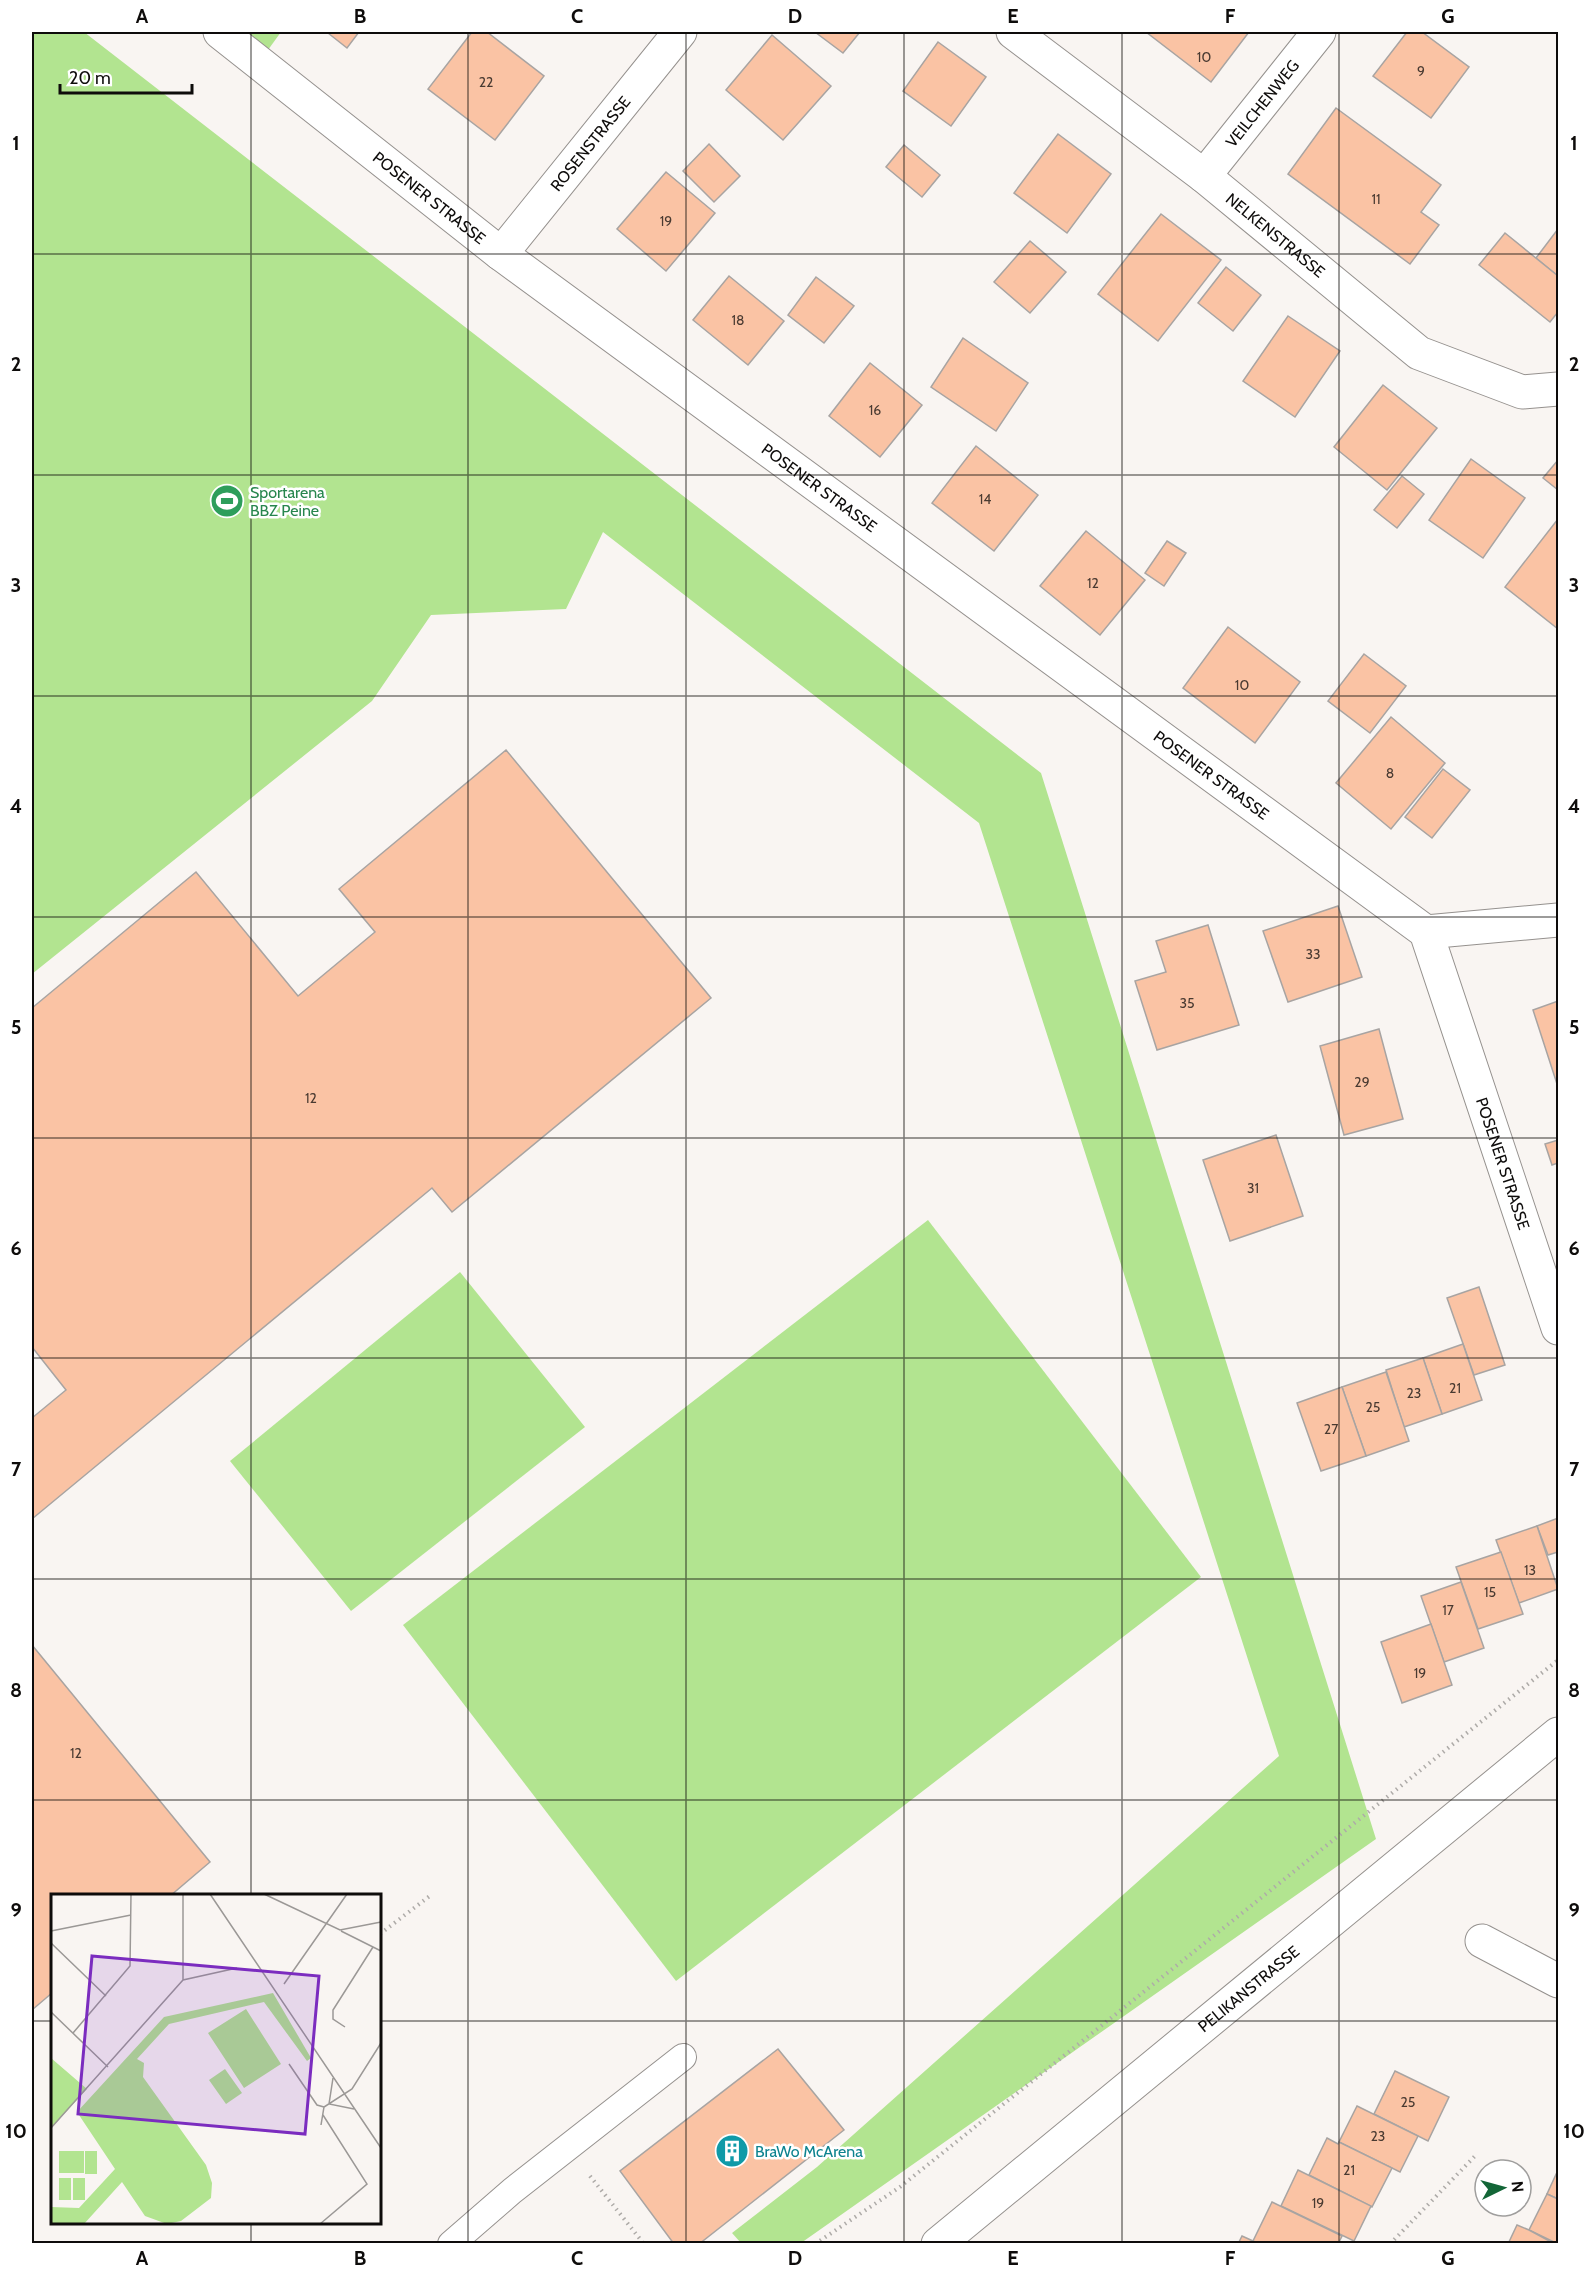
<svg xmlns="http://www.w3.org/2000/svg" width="1590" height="2275" font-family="Cabin,sans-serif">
<rect width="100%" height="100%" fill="#f9f5f2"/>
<g fill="#b2e490">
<polygon points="32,32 84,32 1041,773 1376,1839 801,2243 741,2243 732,2233 817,2167 1279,1756 979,823 603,532 566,609 431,615 372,701 32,974"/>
<polygon points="221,32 281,32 260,61"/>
<polygon points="928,1220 1201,1577 676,1981 403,1625"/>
<polygon points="460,1272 585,1427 351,1611 230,1461"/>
</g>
<g fill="#fac3a4" stroke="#a8a4a2" stroke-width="1.5">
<polygon points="329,32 359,32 347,48 328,33"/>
<polygon points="472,32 487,32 544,76 495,140 428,89"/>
<polygon points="815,32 860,32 843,53"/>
<polygon points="1146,32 1249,32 1211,82"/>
<polygon points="1407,32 1422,32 1469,67 1431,118 1373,76"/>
<polygon points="772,35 831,86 783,140 726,90"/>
<polygon points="938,42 986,77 951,126 903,91"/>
<polygon points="1336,108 1441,185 1421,212 1439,225 1410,264 1288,174"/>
<polygon points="1058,134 1111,174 1067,233 1014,193"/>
<polygon points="709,144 740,176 714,202 683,171"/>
<polygon points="904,145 940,175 922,197 886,167"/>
<polygon points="666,172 715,213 666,271 617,229"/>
<polygon points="1161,214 1221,260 1158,341 1098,294"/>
<polygon points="1558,229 1558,276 1536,258"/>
<polygon points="1505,233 1558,276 1558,312 1550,322 1479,265"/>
<polygon points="1030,241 1066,272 1030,313 994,282"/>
<polygon points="1226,267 1261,295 1233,331 1198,303"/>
<polygon points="729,276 784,321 748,365 693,320"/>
<polygon points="816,277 854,306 824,343 788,315"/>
<polygon points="1288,316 1340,351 1295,417 1243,381"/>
<polygon points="963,338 1028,383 996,431 931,387"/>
<polygon points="870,363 922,405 880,457 829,416"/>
<polygon points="1383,385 1437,428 1387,490 1334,447"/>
<polygon points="976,446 1038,495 994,551 932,503"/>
<polygon points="1471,459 1525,498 1483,558 1429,520"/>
<polygon points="1558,460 1558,490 1543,478"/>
<polygon points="1402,476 1424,494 1397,528 1374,510"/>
<polygon points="1558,519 1558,629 1505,587"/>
<polygon points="1086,531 1145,580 1100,635 1040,586"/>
<polygon points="1167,541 1186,553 1164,586 1145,573"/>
<polygon points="1228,627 1300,682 1255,743 1183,688"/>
<polygon points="1364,654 1406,686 1370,733 1328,701"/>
<polygon points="1391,717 1445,763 1391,829 1336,783"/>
<polygon points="506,750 711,998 452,1212 432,1188 32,1519 32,1418 66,1390 32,1347 32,1008 196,872 298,996 375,932 339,889"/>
<polygon points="1443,769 1470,790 1432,838 1405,817"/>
<polygon points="1338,906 1362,977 1288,1002 1263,931"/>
<polygon points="1208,925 1239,1025 1157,1050 1135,981 1166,972 1156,941"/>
<polygon points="1558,1001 1558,1087 1533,1010"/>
<polygon points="1379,1029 1403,1119 1344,1135 1320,1046"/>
<polygon points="1276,1135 1303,1216 1230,1241 1203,1160"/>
<polygon points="1558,1140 1558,1163 1552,1165 1545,1144"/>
<polygon points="1479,1287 1505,1365 1474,1375 1447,1298"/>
<polygon points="1463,1344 1482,1400 1442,1414 1423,1358"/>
<polygon points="1423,1358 1442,1414 1404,1427 1386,1370"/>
<polygon points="1386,1372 1409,1441 1366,1456 1342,1387"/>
<polygon points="1342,1387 1366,1456 1321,1471 1297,1403"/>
<polygon points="1558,1518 1558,1552 1548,1555 1537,1526"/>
<polygon points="1537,1526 1558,1589 1519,1603 1496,1540"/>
<polygon points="1501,1552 1523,1614 1478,1629 1456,1567"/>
<polygon points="1461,1582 1484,1648 1444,1662 1421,1596"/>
<polygon points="1431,1624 1452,1685 1402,1703 1381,1642"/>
<polygon points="32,1645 210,1862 170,1896 52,1896 52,1993 32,2010"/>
<polygon points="778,2049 844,2130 699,2244 674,2244 620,2171"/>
<polygon points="1395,2071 1449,2097 1428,2141 1374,2114"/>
<polygon points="1357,2106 1418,2136 1400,2172 1339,2142"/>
<polygon points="1327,2138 1338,2144 1339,2142 1392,2168 1372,2207 1309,2175"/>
<polygon points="1298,2170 1371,2206 1354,2241 1281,2206"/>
<polygon points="1558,2170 1558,2199 1547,2194"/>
<polygon points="1547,2194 1558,2199 1558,2244 1529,2230"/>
<polygon points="1272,2202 1342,2236 1338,2244 1258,2244 1253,2241"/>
<polygon points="1517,2225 1529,2230 1555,2244 1508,2244"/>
<polygon points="1242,2236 1253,2241 1258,2244 1238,2244"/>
</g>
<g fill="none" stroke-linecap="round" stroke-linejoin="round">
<g stroke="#95918e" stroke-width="28">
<polyline id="service" points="451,2244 512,2191 683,2057"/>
</g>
<g stroke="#95918e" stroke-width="35">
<g id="minor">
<path id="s1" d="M220 32 501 254 1426 932 1558 1328"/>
<path id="s2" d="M1013 32 1204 176 1419 353 1522 392 1558 389"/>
<path id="s3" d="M1204 176 1319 32"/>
<path id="s4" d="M501 254 680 32"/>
<polyline points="1426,932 1558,920"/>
<polyline points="1482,1941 1558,1981"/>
</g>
</g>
<g stroke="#95918e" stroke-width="35">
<g id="secondary">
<path id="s5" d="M938 2244 1558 1734"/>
</g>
</g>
<g stroke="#aeaba8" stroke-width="4" stroke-dasharray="1.5 4.5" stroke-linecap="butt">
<polyline points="380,1934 431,1895"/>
<polyline points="590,2176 644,2244"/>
<polyline points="815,2244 900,2187 1558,1660"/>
<polyline points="1390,2244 1475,2156"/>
</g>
<use href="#service" stroke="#fff" stroke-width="26"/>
<use href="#minor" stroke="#fff" stroke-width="33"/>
<use href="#secondary" stroke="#fff" stroke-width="33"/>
</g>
<path fill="none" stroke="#0e0c0b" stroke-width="1.5" stroke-opacity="0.55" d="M251 32V1896M468 32V2244M686 32V2244M904 32V2244M1122 32V2244M1339 32V2244M32 254H1558M32 475H1558M32 696H1558M32 917H1558M32 1138H1558M32 1358H1558M32 1579H1558M32 1800H1558M32 2021H52M380 2021H1558M251 2222V2244"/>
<defs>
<g id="stadium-disc" transform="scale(1.725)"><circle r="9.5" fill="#2e9e5b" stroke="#fff"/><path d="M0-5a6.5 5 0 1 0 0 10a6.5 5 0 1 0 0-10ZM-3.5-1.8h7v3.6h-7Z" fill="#fff"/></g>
<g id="building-disc" transform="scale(1.725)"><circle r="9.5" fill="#0f9aa8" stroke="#fff"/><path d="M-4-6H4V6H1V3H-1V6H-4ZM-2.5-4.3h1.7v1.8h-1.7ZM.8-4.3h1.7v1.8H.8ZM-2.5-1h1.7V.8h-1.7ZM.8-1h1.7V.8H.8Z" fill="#fff"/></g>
</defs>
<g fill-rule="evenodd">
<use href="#stadium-disc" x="227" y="501"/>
<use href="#building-disc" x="732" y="2151"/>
</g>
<g text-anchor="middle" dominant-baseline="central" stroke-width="5" stroke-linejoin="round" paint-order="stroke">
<g font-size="14" fill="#493a31">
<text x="1204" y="57">10</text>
<text x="1421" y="71">9</text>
<text x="486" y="82">22</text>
<text x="1376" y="199">11</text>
<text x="666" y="221">19</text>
<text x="738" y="320">18</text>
<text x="875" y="410">16</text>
<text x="985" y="499">14</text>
<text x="1093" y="583">12</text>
<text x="1242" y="685">10</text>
<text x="1390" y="773">8</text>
<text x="1313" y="954">33</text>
<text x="1187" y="1003">35</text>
<text x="1362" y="1082">29</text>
<text x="311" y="1098">12</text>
<text x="1253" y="1188">31</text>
<text x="1455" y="1388">21</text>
<text x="1414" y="1393">23</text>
<text x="1373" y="1407">25</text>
<text x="1331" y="1429">27</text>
<text x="1530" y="1570">13</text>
<text x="1490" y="1592">15</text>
<text x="1448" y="1610">17</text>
<text x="1420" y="1673">19</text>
<text x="76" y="1753">12</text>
<text x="1408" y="2102">25</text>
<text x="1378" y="2136">23</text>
<text x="1349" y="2170">21</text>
<text x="1318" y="2203">19</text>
</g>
<g font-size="16" fill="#0e0c0b" stroke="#fff">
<text stroke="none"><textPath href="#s3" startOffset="93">VEILCHENWEG</textPath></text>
<text stroke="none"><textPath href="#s4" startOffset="142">ROSENSTRASSE</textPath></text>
<text stroke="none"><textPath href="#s1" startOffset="267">POSENER STRASSE</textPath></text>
<text stroke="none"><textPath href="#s2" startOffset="332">NELKENSTRASSE</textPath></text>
<text stroke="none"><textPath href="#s1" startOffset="753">POSENER STRASSE</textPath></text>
<text stroke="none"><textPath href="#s1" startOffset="1239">POSENER STRASSE</textPath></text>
<text stroke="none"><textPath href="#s1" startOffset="1749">POSENER STRASSE</textPath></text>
<text stroke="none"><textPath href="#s5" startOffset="402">PELIKANSTRASSE</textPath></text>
</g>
<g font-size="16" fill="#27864d" stroke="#fff" text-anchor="start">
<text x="250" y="492">Sportarena<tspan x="250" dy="18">BBZ Peine</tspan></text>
</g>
<g font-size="16" fill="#0d838f" stroke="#fff" text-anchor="start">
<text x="755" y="2151">BraWo McArena</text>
</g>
</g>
<g transform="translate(51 1894)">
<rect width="330" height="330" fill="#f9f5f2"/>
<path d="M222 99 260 164 256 167 213 108 118 130 86 165 93 169 92 183 155 271 161 289 160 304 130 327 116 330 94 322 71 288 33 330H0V313L28 314 64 275 26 218 113 123ZM195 115 230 170 193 194 157 139ZM0 164 36 195 0 234ZM174 175 191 199 175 210 158 186ZM8 257H33V279H8ZM34 257H46V280H34ZM8 284H20V306H8ZM22 284H34V306H22Z" fill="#b2e490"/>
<path fill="none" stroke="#9b9896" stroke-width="1.5" d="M132 0V86M159 0 330 254M213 0 289 36 330 28M0 37 80 21M290 37 330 57M0 49 55 102M233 90 296 0M0 118 57 173M294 133 282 125V116L322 53M22 139 79 72 80 0M238 170 266 211 273 213M282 184 278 210 303 215M270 231 273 213 301 195 330 149M0 234 132 86 186 74M269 330 316 290 272 221"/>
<path fill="#7b2cbf" fill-opacity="0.15" stroke="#7b2cbf" stroke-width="3" d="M41 62 268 82 254 240 27 220Z"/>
<rect width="330" height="330" fill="none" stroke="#0e0c0b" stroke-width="3"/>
</g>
<rect width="1590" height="2275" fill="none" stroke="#ffffff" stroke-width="66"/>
<g transform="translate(1503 2188) rotate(85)"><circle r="28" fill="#ffffff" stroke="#9f9e9d" stroke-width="1.5"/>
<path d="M0-4.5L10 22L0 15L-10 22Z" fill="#136637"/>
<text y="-9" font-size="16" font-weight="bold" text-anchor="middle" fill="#0e0c0b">N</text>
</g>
<path d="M60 84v9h132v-9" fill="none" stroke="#0e0c0b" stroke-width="3"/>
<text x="69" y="84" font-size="18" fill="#0e0c0b" stroke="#ffffff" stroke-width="4.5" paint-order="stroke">20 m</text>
<rect x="33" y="33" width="1524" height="2209" fill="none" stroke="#0e0c0b" stroke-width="2"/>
<g font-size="20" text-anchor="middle" font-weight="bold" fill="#0e0c0b">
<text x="142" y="23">A</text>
<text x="360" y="23">B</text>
<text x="577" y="23">C</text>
<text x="795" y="23">D</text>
<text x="1013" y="23">E</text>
<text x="1230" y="23">F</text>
<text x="1448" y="23">G</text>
<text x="16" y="150">1</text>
<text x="1574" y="150">1</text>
<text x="16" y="371">2</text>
<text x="1574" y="371">2</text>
<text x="16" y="592">3</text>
<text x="1574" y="592">3</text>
<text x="16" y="813">4</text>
<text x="1574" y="813">4</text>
<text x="16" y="1034">5</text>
<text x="1574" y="1034">5</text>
<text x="16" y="1255">6</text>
<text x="1574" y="1255">6</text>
<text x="16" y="1476">7</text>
<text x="1574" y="1476">7</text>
<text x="16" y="1697">8</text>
<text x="1574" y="1697">8</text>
<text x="16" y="1917">9</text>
<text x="1574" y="1917">9</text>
<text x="16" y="2138">10</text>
<text x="1574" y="2138">10</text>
<text x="142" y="2265">A</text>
<text x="360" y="2265">B</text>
<text x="577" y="2265">C</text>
<text x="795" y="2265">D</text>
<text x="1013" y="2265">E</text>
<text x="1230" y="2265">F</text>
<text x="1448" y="2265">G</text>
</g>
</svg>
